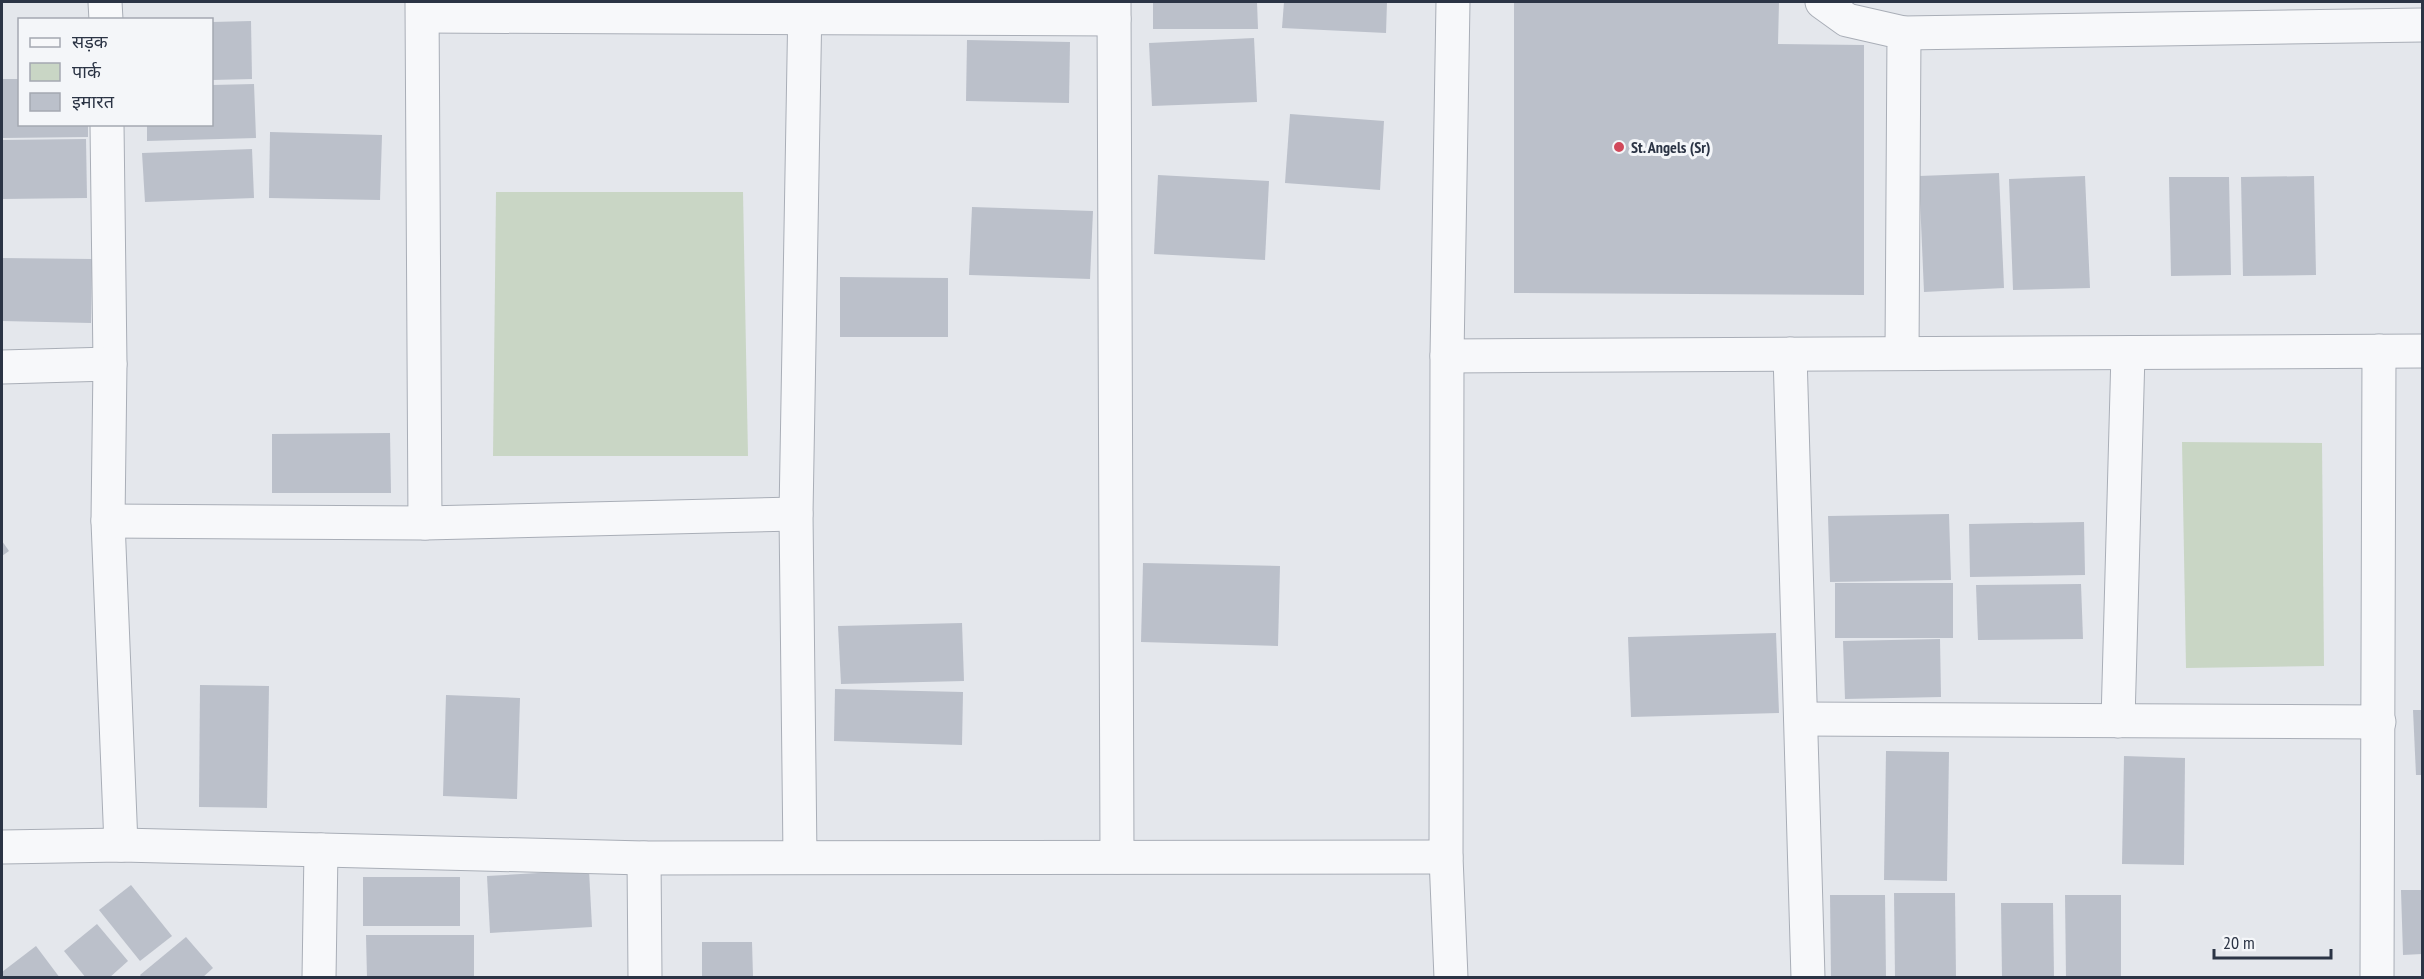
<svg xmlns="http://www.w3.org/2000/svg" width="2424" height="979" font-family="'PT Sans Narrow','Noto Sans Devanagari',sans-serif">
<rect width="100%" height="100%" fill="#e4e7ec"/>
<g fill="#c9d6c5">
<polygon points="496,192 743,192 748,456 493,456"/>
<polygon points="2182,442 2322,443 2324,666 2186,668"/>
</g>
<g fill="#bbc0ca">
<polygon points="1153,2 1257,2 1258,29 1153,29"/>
<polygon points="1284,2 1387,2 1386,33 1282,28"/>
<polygon points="1514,2 1779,2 1778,44 1864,45 1864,295 1514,293"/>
<polygon points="251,21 252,79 212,80 212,22"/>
<polygon points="1254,38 1257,102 1152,106 1149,43"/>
<polygon points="967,40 1070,42 1069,103 966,101"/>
<polygon points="2,79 20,79 20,124 88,124 88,137 2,138"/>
<polygon points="254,84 256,138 147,141 147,124 212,124 212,85"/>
<polygon points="1290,114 1384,121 1380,190 1285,183"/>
<polygon points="270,132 382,135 380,200 269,198"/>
<polygon points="86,139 87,198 2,199 2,140"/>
<polygon points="252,149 254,198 145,202 142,153"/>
<polygon points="1999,173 2004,288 1924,292 1919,176"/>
<polygon points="1158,175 1269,181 1265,260 1154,254"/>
<polygon points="2085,176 2090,288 2013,290 2009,179"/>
<polygon points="2314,176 2316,275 2243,276 2241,177"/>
<polygon points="2169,177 2229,177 2231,275 2171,276"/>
<polygon points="972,207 1093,211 1090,279 969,275"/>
<polygon points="2,258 92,259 91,323 2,321"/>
<polygon points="840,277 948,278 948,337 840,337"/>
<polygon points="390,433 391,493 272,493 272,434"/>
<polygon points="1949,514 1951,580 1830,582 1828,516"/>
<polygon points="2084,522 2085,575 1970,577 1969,524"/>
<polygon points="2,541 9,551 2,556"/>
<polygon points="1143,563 1280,566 1278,646 1141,642"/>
<rect x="1835" y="583" width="118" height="55"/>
<polygon points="2081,584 2083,639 1978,640 1976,585"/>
<polygon points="962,623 964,681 841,684 838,626"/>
<polygon points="1776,633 1779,713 1631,717 1628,637"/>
<polygon points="1940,639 1941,697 1845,699 1843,641"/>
<polygon points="200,685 269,686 267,808 199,807"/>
<polygon points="835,689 963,692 962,745 834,741"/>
<polygon points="446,695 520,698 517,799 443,796"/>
<polygon points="2413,710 2422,710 2422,775 2416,775"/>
<polygon points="1886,751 1949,752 1947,881 1884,880"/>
<polygon points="2124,756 2185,758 2184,865 2122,864"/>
<polygon points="589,870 592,927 490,933 487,876"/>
<rect x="363" y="877" width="97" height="49"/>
<polygon points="131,885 172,936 140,961 99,910"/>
<polygon points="2401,890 2422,890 2422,954 2403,955"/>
<polygon points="1894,893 1955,893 1956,978 1895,978"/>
<polygon points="1830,895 1885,895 1886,978 1831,978"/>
<polygon points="2065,895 2121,895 2121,978 2066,978"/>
<polygon points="2001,903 2053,903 2054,978 2002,978"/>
<polygon points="97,924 128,961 109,978 86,978 64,951"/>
<polygon points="366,935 474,935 474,978 367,978"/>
<polygon points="186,937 213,968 202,978 142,978 140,975"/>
<polygon points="702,942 752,942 753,977 702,977"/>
<polygon points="36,946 60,978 2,978 2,972"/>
</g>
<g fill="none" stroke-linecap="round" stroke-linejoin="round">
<g stroke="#a9aeb7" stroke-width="35">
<g id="minor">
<polyline points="105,2 106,20"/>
<polyline points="422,2 425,523"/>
<polyline points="1114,2 1117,857"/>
<polyline points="1822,2 1847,20 1904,33 1902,353"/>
<polyline points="423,16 1114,19"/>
<polyline points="1904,33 2422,25"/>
<polyline points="107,124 110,364 108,521 121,845"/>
<polyline points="1790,354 1808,978"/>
<polyline points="1447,356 2422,351"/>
<polyline points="2,367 110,364"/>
<polyline points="108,521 425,523 796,514"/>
<polyline points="1801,719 2379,722"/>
<polyline points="2118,721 2128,353"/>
<polyline points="2,847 121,845 644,858 1446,857"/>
<polyline points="800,857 796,514 805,2"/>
<polyline points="644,858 645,978"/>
<polyline points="319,978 321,850"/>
<polyline points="1451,978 1446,857 1447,356 1453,2"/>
<polyline points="2377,978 2379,351"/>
</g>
</g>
<use href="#minor" stroke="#f7f8fa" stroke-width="33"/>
</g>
<circle fill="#d1495b" stroke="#f4f6f9" stroke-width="2" cx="1619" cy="147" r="6"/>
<g text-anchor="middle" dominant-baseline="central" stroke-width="6" stroke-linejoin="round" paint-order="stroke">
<g font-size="16" font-weight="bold" fill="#2b3445" stroke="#f4f6f9" text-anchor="start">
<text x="1631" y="147">St. Angels (Sr)</text>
</g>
</g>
<rect width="2424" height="979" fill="none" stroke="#2b3445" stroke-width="6"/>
<rect x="18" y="18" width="195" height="108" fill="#f4f6f9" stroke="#a4a8b1" stroke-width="1.5"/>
<rect x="30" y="38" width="30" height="9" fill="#f7f8fa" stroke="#a4a8b1" stroke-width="1.5"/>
<text x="72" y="48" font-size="18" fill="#2b3445">सड़क</text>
<rect x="30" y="63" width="30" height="18" fill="#c9d6c5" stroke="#a4a8b1" stroke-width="1.5"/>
<text x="72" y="78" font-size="18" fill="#2b3445">पार्क</text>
<rect x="30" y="93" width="30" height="18" fill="#bbc0ca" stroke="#a4a8b1" stroke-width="1.5"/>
<text x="72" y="108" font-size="18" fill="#2b3445">इमारत</text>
<path d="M2214 949v9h117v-9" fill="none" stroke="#2b3445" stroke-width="3"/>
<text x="2223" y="949" font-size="18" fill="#2b3445" stroke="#f4f6f9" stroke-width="4.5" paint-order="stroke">20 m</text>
</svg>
